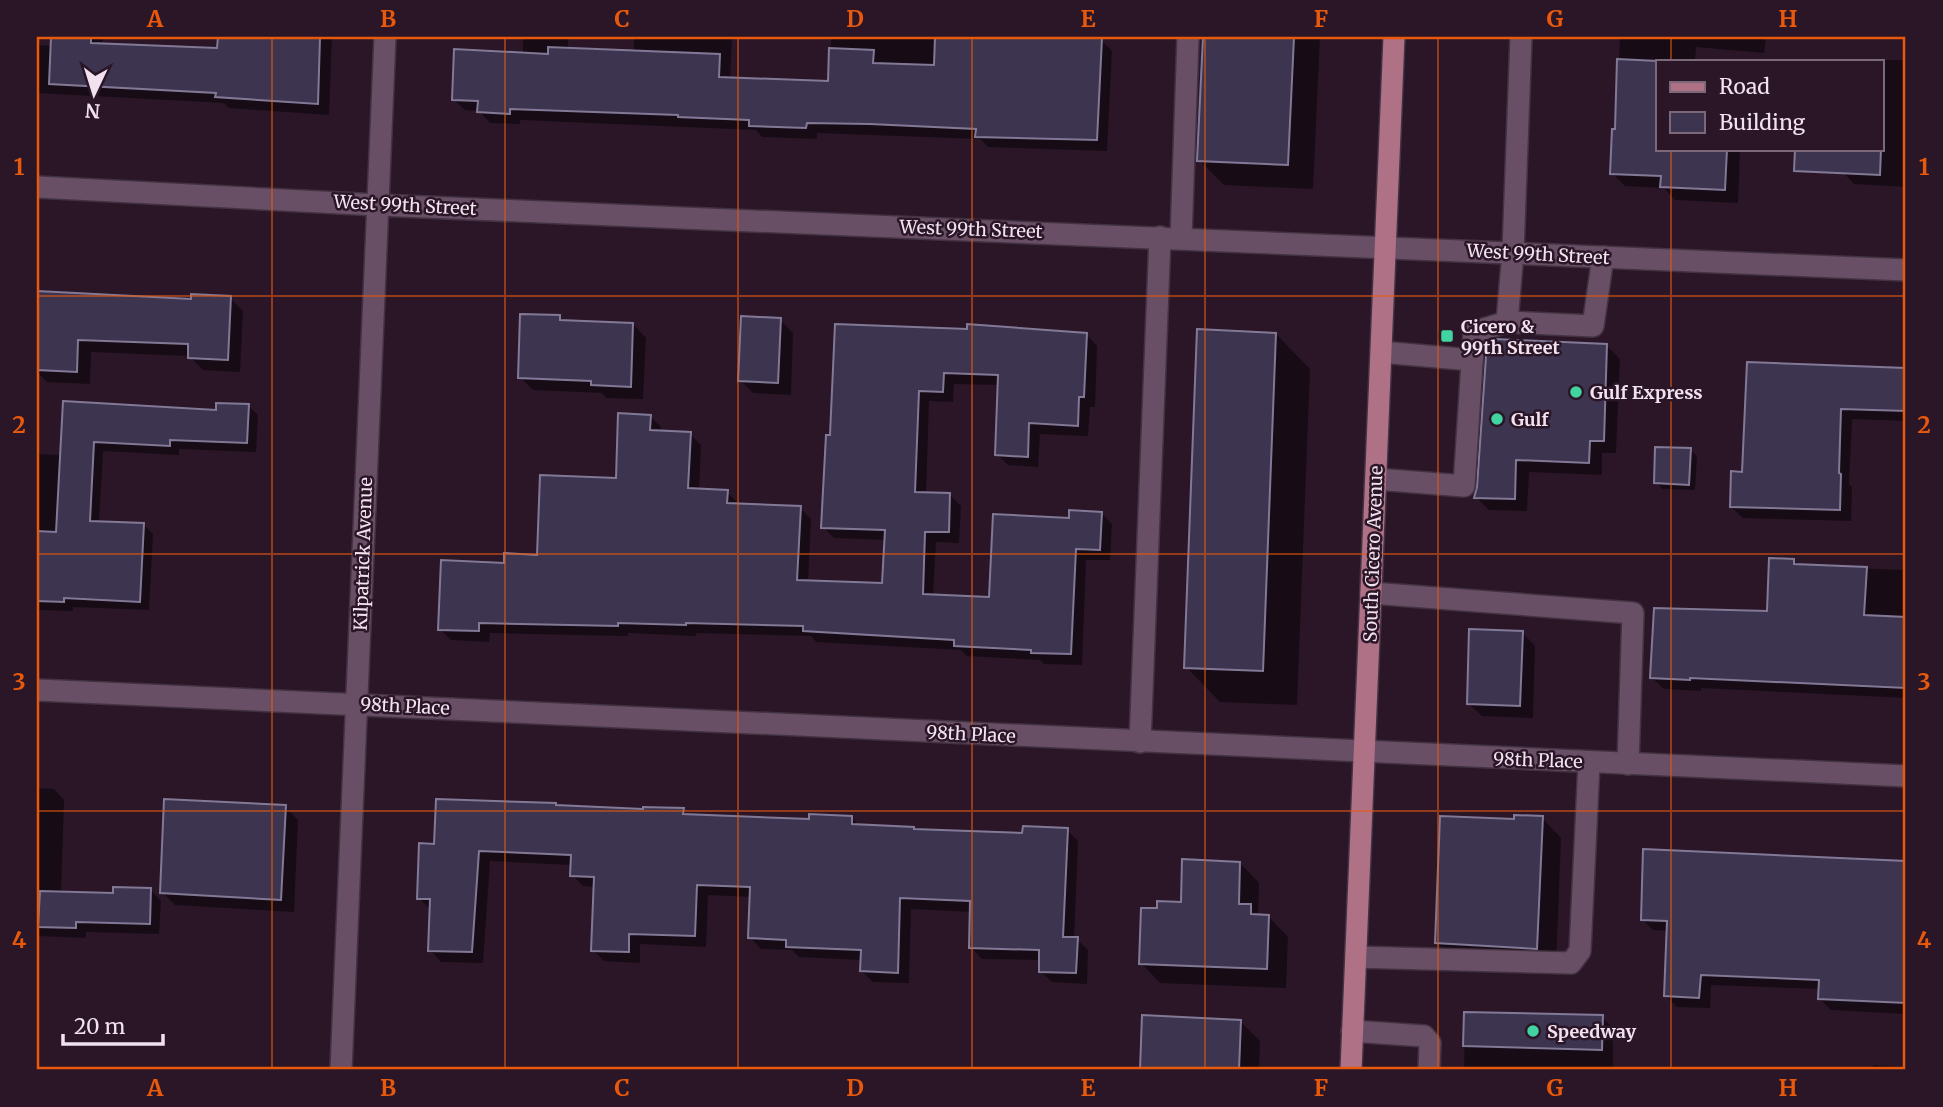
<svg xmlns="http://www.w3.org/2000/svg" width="1943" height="1107" font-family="Merriweather,serif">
<rect width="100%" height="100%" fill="#2b1628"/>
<g fill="#0007">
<polygon points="52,37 103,37 102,45 219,50 220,37 332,37 329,115 229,108 224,103 37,93 37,45 52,46"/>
<polygon points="523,37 568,37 568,48 634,51 634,37 732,37 730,79 829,83 831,39 797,37 1057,37 1101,40 1112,51 1107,151 988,147 980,139 817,133 817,139 762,137 756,130 520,120 520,124 490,123 479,111 465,110 453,99 523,54"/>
<polygon points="1205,37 1320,37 1313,189 1224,185 1199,160"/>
<polygon points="1620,37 1766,37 1764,53 1696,47 1695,61 1658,61 1658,149 1740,149 1738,203 1675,200 1664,188 1625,186 1612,173 1616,131"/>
<polygon points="1885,60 1906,60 1906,187 1854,184 1843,172 1844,149 1882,149"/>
<polygon points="37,293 192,301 230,298 243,311 240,372 203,370 189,356 91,352 90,384 47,382 37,372"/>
<polygon points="559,317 564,322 633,324 646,338 643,399 606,398 602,393 533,390 520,377"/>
<polygon points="780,320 793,333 791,395 753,393 740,380"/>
<polygon points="837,326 1086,334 1097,346 1095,407 1090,407 1088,436 1040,434 1038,467 1008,465 997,454 1000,385 954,384 953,402 929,401 926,494 950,495 961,506 959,543 936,542 933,596 991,599 1071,520 1101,513 1112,524 1110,560 1086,560 1082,665 1044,664 1040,660 967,656 961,650 816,642 811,636 696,633 696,636 628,633 628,636 490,633 489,642 451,640 440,629 506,564 539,557 617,480 650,416 661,427 661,433 690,434 701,445 699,491 727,492 738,503 738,505 800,508 811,519 808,582 884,585 886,540 834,538 823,527 832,437"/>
<polygon points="1276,334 1310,369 1297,705 1220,702 1186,667"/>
<polygon points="1607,346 1620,359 1616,453 1602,453 1602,475 1529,472 1527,511 1489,510 1476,497"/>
<polygon points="1883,375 1906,376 1906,421 1852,419 1849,484 1852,487 1851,521 1743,518 1731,507 1744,474"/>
<polygon points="65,403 217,411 248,405 258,415 256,452 179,449 179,455 103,451 99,523 143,524 153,534 149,610 73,607 73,611 37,610 37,454 62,455"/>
<polygon points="1690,450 1697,456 1695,490 1662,489 1656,482"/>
<polygon points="1794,561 1799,566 1906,570 1906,698 1701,688 1701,691 1664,689 1652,678 1769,613"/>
<polygon points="1522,632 1535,646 1533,718 1482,716 1468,703"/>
<polygon points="37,788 54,789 64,800 61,893 115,894 151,890 161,901 159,934 86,932 86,938 37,936"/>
<polygon points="556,805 558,807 644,810 683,810 689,816 810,821 851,817 860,826 915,831 1024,835 1067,830 1078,841 1074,939 1077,939 1088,950 1087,984 1052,982 1040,971 1041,960 982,959 971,947 972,912 911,909 909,983 873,982 862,971 862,960 799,957 792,950 761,949 750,937 751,897 708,895 706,947 640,944 640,963 604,961 593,950 595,887 583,886 572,875 572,865 490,861 483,963 441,962 430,950 430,909 419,898 436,845"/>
<polygon points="285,807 298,820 294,912 175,905 162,892"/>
<polygon points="1542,818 1561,838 1556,968 1456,962 1437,943 1516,821"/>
<polygon points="1645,851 1906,862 1906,1014 1831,1010 1820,999 1820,989 1711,985 1710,1008 1677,1007 1666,996 1669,931 1653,930 1642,919"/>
<polygon points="1240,863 1259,883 1258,914 1261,917 1269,917 1288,937 1286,988 1160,983 1141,963 1159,910 1182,904"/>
<polygon points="1465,1014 1602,1017 1613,1028 1613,1070 1464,1070"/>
<polygon points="1144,1017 1241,1022 1260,1041 1259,1070 1141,1070"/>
<polygon points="1873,1065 1906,1067 1906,1070 1873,1070"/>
</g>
<g fill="#3d344f" stroke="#827997" stroke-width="2">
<polygon points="51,37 91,37 91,43 217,48 218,37 320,37 318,104 215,97 216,93 49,84"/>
<polygon points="935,37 1102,38 1097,140 975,137 976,129 870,124 807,123 806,128 749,126 749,120 678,117 678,115 510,109 510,114 477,112 478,101 452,100 454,49 548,54 548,47 720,54 719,77 828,81 829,48 874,50 873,63 934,65"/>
<polygon points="1203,37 1294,37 1288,165 1197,161"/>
<polygon points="1617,59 1658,61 1658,149 1727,149 1725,190 1660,187 1661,176 1610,174 1612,129 1615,129"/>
<polygon points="1795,149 1881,149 1880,175 1794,171"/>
<polygon points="37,291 191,299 191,294 231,296 228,360 188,358 188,344 78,340 77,372 37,370"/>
<polygon points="520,314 560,315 560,320 633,323 631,387 591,385 591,381 518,378"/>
<polygon points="741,316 781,318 778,383 738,381"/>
<polygon points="835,324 967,329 967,324 1087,333 1084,397 1079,397 1078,426 1029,423 1028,457 995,455 998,375 944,373 943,392 919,391 915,492 950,493 949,532 925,532 923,594 989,597 993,514 1069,518 1069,510 1102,512 1100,550 1076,549 1071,654 1031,653 1031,650 954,646 954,640 803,631 803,626 686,623 686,625 618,623 618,626 479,623 479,631 438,630 441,560 504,563 504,553 537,555 540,475 616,478 618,413 651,415 650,430 691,432 688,488 728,490 727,503 801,506 797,580 882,583 885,530 821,528 826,435 830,435"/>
<polygon points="1197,329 1276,333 1263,671 1184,668"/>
<polygon points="1495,339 1607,344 1604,441 1590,441 1589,463 1516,460 1515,499 1474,498 1477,487 1487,342"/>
<polygon points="1747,362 1906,368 1906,411 1841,409 1839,473 1841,474 1840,510 1730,507 1731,471 1742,472"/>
<polygon points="63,401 216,410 216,403 249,404 247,443 170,440 170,446 94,442 90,521 144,523 140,602 64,598 64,602 37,601 37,531 56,532"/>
<polygon points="1655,447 1691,448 1689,485 1654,483"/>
<polygon points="1769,558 1794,559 1794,564 1867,567 1864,615 1906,617 1906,688 1690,678 1690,680 1650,678 1654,608 1767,611"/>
<polygon points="1469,629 1523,631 1520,706 1467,704"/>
<polygon points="164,799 286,805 281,900 160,893"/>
<polygon points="436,799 556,803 556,805 643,809 643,807 684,808 683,814 809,819 809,814 852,816 852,824 914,827 914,829 1022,833 1023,826 1068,828 1063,937 1078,937 1076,973 1039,972 1039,950 969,948 970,901 900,898 898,973 860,971 861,950 786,947 786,940 748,938 750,887 697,885 695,936 629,934 629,952 591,951 594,877 570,876 571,855 479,851 472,952 428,951 430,899 417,899 419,843 434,844"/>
<polygon points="1514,815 1543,816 1537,949 1435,943 1440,816 1514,819"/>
<polygon points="1643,849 1906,861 1906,1003 1818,999 1819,980 1701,975 1699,998 1664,996 1667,921 1641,920"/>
<polygon points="1182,859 1240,862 1239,904 1251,904 1251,914 1269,915 1267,969 1139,964 1141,908 1157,908 1157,901 1181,902"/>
<polygon points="113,887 151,888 150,924 76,922 76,928 38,927 40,891 113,893"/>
<polygon points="1464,1012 1603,1015 1602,1050 1463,1046"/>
<polygon points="1142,1015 1241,1020 1239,1070 1140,1070"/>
</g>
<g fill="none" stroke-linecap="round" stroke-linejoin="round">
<g stroke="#433342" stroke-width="24">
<g id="minor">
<polyline points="1521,37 1513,252 1507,322 1593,326 1603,257"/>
<polyline points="37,187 378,205 1906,270"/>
<polyline points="1181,238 1188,37"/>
<polyline points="1381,352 1472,360"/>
<polyline points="1376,479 1464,486 1474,332 1507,322"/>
<polyline points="1371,593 1633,613 1628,764"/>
<polyline points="37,690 1906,776"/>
<polyline points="1140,742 1160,237"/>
<polyline points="1356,957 1571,963 1580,951 1589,763"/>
<polyline points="1352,1031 1424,1036 1430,1043 1429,1070"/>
<polyline points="341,1070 385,37"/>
</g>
</g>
<g stroke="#433342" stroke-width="24">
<polyline id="major" points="1351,1070 1394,37"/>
</g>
<use href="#minor" stroke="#694f65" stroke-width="21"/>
<use href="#major" stroke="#af7186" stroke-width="21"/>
</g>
<path fill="none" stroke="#e8590c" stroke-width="2" stroke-opacity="0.55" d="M272 37V1070M505 37V1070M738 37V1070M972 37V1070M1205 37V1070M1438 37V1070M1671 37V61M1671 149V1070M37 296H1906M37 554H1906M37 811H1906"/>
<g fill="#42d4a0" stroke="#2b1628" stroke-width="2.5">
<rect x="1440" y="329" width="14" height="14" rx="3.5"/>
<circle cx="1576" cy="392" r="7"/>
<circle cx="1497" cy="419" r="7"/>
<circle cx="1533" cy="1031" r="7"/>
</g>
<g text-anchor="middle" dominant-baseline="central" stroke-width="5" stroke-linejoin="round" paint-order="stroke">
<g font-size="18" fill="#f2e2ef" stroke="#2b1628">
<text transform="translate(405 205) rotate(3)">West 99th Street</text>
<text transform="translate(971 229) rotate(2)">West 99th Street</text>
<text transform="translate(1538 254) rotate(3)">West 99th Street</text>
<text transform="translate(363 554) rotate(-88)">Kilpatrick Avenue</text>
<text transform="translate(1373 554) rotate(-88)">South Cicero Avenue</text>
<text transform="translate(405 706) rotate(3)">98th Place</text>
<text transform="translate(971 734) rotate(3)">98th Place</text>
<text transform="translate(1538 760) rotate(2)">98th Place</text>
</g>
<g font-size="18" font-weight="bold" fill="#f2e2ef" stroke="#2b1628" text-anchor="start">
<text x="1461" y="326">Cicero &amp;<tspan x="1461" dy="21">99th Street</tspan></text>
<text x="1590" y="392">Gulf Express</text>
<text x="1511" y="419">Gulf</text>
<text x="1547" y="1031">Speedway</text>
</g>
</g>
<rect width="1943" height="1107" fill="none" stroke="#2b1628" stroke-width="77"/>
<rect x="1656" y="60" width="228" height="91" fill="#2b1628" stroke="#7b6878" stroke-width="2"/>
<rect x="1670" y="82" width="35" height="10" fill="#af7186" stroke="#7b6878" stroke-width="2"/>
<text x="1719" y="94" font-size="21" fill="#f2e2ef">Road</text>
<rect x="1670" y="112" width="35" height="21" fill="#3d344f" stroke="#7b6878" stroke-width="2"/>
<text x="1719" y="130" font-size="21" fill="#f2e2ef">Building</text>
<g transform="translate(94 94) rotate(184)" stroke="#2b1628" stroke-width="5" paint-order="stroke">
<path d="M0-5L12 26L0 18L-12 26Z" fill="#f2e2ef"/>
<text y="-10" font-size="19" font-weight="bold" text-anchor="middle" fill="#f2e2ef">N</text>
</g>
<path d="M63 1034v10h100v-10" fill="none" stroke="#f2e2ef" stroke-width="3.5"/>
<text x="74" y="1034" font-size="21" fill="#f2e2ef" stroke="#2b1628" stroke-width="5" paint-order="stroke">20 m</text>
<rect x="38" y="38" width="1866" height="1030" fill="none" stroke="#e8590c" stroke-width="2.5"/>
<g font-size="23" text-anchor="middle" font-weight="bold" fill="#e8590c">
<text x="155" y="27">A</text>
<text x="388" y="27">B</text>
<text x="622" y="27">C</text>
<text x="855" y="27">D</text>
<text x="1088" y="27">E</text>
<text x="1321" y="27">F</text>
<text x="1555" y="27">G</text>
<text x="1788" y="27">H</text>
<text x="19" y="175">1</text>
<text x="1924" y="175">1</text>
<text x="19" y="433">2</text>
<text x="1924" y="433">2</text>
<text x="19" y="690">3</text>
<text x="1924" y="690">3</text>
<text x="19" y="948">4</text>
<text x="1924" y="948">4</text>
<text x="155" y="1096">A</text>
<text x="388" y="1096">B</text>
<text x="622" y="1096">C</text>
<text x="855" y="1096">D</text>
<text x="1088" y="1096">E</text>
<text x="1321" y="1096">F</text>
<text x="1555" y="1096">G</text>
<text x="1788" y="1096">H</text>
</g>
</svg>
